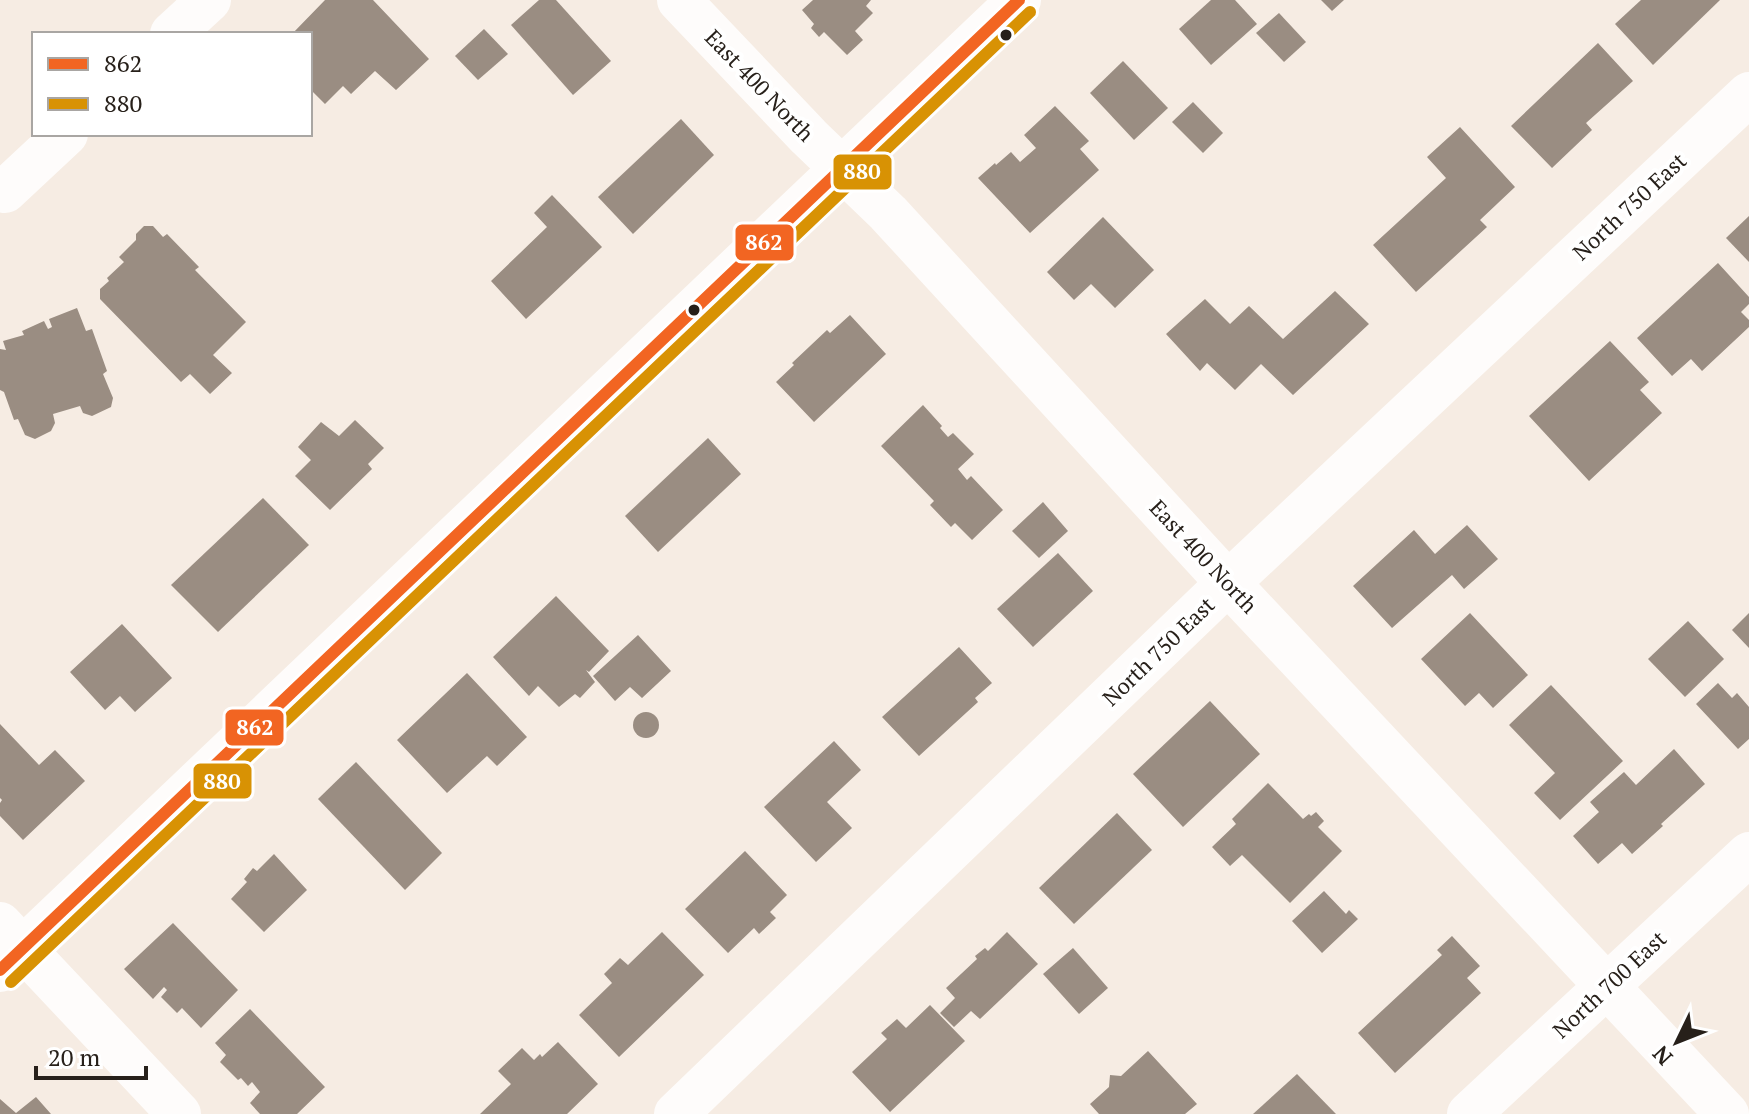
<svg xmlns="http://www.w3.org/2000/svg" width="1749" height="1114" font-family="'PT Serif',serif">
<rect width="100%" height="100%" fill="#f6ece3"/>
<g fill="#9a8d82">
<polygon points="325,0 373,0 429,59 396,90 375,71 351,94 343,86 325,104 310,89 310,34 292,34"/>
<polygon points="539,0 556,0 611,61 573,95 511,25"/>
<polygon points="813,0 871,0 866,6 873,13 855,31 863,40 847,55 824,32 819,37 811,28 814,24 802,10"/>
<polygon points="1211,0 1235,0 1257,24 1211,65 1179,29"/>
<polygon points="1321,0 1344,0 1332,11"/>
<polygon points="1641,0 1720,0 1653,65 1615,24"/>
<polygon points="1279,13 1306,42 1284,62 1256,33"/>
<polygon points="484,29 508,54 478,80 455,56"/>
<polygon points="1598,43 1633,81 1586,123 1592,130 1552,168 1511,126"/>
<polygon points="1123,61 1168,108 1134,140 1090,93"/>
<polygon points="1193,102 1223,133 1203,153 1172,122"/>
<polygon points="1055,106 1089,141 1080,149 1099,170 1030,233 978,178 995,163 996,165 1011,152 1020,162 1036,148 1024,135"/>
<polygon points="681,119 714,155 633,234 598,197"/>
<polygon points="1460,127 1515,187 1480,220 1487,227 1416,292 1373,245 1446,178 1427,157"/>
<polygon points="552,195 602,247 526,319 491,281 547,227 534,213"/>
<polygon points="1749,216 1749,262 1726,238"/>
<polygon points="1103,217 1154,270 1115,308 1091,284 1074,300 1047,272"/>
<polygon points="144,226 153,226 163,237 167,234 199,267 195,270 246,322 213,355 232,373 210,394 190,374 181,382 100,299 100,289 109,281 107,278 124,262 119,257 136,240 136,234"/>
<polygon points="1718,263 1749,297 1749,304 1741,312 1749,320 1749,327 1702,371 1691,359 1672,376 1637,338"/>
<polygon points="1335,291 1369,324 1293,395 1261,364 1235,390 1207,363 1200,371 1166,334 1205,299 1230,324 1249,306 1283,339"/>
<polygon points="77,308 86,331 92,329 107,371 103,374 113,398 111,407 92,416 83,413 80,406 53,414 55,423 51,431 35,439 25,435 18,419 14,420 4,392 0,390 0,349 6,350 3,341 24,335 22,331 44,321 48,329 52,327 49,319"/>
<polygon points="850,315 886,354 814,422 776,382 794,365 792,363 827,330 830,333"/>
<polygon points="1610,341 1649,382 1640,390 1662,413 1589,481 1529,416"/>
<polygon points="923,405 942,426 940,428 948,437 953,433 974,454 958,469 967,480 971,476 1003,510 972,540 955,523 951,527 930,505 934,501 881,446"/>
<polygon points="355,420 384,448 368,464 372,469 330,510 295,476 311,460 298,447 321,422 339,436"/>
<polygon points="708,438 741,474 658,552 625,516"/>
<polygon points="263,498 309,545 218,632 171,585"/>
<polygon points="1043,502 1068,531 1039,558 1012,531"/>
<polygon points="1467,525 1498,559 1464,589 1452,575 1392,628 1353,586 1414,530 1435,554"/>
<polygon points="1058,553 1093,591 1033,647 997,609"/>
<polygon points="556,596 609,651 589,672 586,670 595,682 580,698 575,694 559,707 538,686 529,696 493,657"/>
<polygon points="1470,613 1528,675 1493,708 1479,693 1465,706 1421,659"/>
<polygon points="1749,613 1749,648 1732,630"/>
<polygon points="1688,621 1724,659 1685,697 1648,659"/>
<polygon points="122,624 172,678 135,712 120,696 105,710 70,672"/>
<polygon points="638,635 671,671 642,698 630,687 615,701 593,676"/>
<polygon points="959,647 992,683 975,698 978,702 919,756 882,717"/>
<polygon points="467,673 527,737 497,766 487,756 447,793 397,740"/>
<polygon points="1718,683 1732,698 1737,693 1749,707 1749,739 1738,749 1696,704"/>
<polygon points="1551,685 1623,761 1560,820 1534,793 1555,773 1509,725"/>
<polygon points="1210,701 1260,754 1183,827 1133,774"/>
<circle cx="646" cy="725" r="13"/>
<polygon points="0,724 39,765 55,750 85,781 23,840 0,816 0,803 2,800 0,798"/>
<polygon points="834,741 861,770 827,802 852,828 816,862 764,807"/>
<polygon points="1674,749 1705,784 1661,824 1663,826 1632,854 1622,843 1598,864 1573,836 1599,812 1590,802 1624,772 1636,785"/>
<polygon points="356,762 442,853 405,890 318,799"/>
<polygon points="1268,783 1303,819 1309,814 1311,816 1316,812 1324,821 1318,827 1342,851 1290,903 1242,855 1230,866 1212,847 1236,824 1232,819"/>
<polygon points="1117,813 1152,850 1074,924 1039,888"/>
<polygon points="745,851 787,895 770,912 776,918 759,934 754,928 728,953 685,909"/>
<polygon points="274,854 307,890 264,932 231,899 247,882 244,879 253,868 257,871"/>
<polygon points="1324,891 1346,914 1349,910 1358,919 1322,953 1292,921"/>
<polygon points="173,923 238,990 201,1028 182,1008 177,1013 161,997 167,990 164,987 153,999 124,969"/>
<polygon points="662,932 704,975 619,1057 579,1015 612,983 604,974 620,958 628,965"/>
<polygon points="1007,932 1038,964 980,1019 971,1011 954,1027 940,1013 955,998 946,988 977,959 975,956 985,948 988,951"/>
<polygon points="1452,936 1480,966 1467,978 1481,993 1395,1073 1358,1033 1442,955 1437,950"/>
<polygon points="1073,948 1108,988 1079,1014 1043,974"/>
<polygon points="930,1005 965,1041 890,1112 852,1072 887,1039 881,1033 897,1019 906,1028"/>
<polygon points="250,1009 325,1087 297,1114 260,1114 250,1103 260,1092 252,1082 248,1086 241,1078 238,1080 220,1062 226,1055 215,1043"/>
<polygon points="558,1042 598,1084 567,1114 480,1114 511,1084 498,1071 522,1048 534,1060 540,1054 542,1057"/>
<polygon points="1148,1051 1197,1104 1185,1114 1099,1114 1090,1104 1109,1087 1110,1075 1121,1076"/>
<polygon points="1297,1074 1336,1114 1253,1114"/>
<polygon points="36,1097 51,1114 0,1114 0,1099 16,1113"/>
</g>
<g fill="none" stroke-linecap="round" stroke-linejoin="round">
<g stroke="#fefcfb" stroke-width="44">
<polyline points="172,34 209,0"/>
<polyline points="5,191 66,134"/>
<polyline points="0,924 179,1114"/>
<polyline points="676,1114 1228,583 1749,94"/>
<polyline points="1469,1114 1749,854"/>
</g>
<g stroke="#fefcfb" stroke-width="44">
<polyline points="679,0 809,137 888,213 1228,583 1727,1114"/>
<polyline points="0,970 1019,0"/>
</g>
<g stroke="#fff" stroke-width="18">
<polyline id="bus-1" points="0,970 1019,0"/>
</g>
<g stroke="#fff" stroke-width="18">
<polyline id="bus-2" points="11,982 1030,12"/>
</g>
<use href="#bus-1" stroke="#f26522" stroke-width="12"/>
<use href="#bus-2" stroke="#d89204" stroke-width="12"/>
</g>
<g fill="#27201a" stroke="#fff" stroke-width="3">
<circle cx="1006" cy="35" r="7"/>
<circle cx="694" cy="310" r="7"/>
</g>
<g text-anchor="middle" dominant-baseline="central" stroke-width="8" stroke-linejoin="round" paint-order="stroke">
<g font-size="22" fill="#27201a" stroke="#fff">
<text transform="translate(760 85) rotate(46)">East 400 North</text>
<text transform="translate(1629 206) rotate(-43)">North 750 East</text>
<text transform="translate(1204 556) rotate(47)">East 400 North</text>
<text transform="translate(1158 651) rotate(-44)">North 750 East</text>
<text transform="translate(1609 984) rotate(-43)">North 700 East</text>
</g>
</g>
<g stroke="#fff" stroke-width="3">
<rect x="832" y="153" width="61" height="38" rx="8" fill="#d89204"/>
<rect x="734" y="223" width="61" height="39" rx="8" fill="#f26522"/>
<rect x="224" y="708" width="61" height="39" rx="8" fill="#f26522"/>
<rect x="192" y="762" width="61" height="38" rx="8" fill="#d89204"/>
</g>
<g font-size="22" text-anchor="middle" font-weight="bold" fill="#fff">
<text x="862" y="179">880</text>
<text x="764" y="250">862</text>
<text x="255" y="735">862</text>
<text x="222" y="789">880</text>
</g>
<rect x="32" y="32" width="280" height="104" fill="#ffffff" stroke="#a9a6a3" stroke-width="2"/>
<rect x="48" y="58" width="40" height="12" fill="#f26522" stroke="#a9a6a3" stroke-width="2"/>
<text x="104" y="72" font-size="24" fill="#27201a">862</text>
<rect x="48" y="98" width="40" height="12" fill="#d89204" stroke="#a9a6a3" stroke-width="2"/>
<text x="104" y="112" font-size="24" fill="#27201a">880</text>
<g transform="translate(1677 1042) rotate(227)" stroke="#ffffff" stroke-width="6" paint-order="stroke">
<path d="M0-6L14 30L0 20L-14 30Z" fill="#27201a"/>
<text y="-12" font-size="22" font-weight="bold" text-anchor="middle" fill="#27201a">N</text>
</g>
<path d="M36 1066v12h110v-12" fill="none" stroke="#27201a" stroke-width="4"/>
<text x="48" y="1066" font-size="24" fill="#27201a" stroke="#ffffff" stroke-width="6" paint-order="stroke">20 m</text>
</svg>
